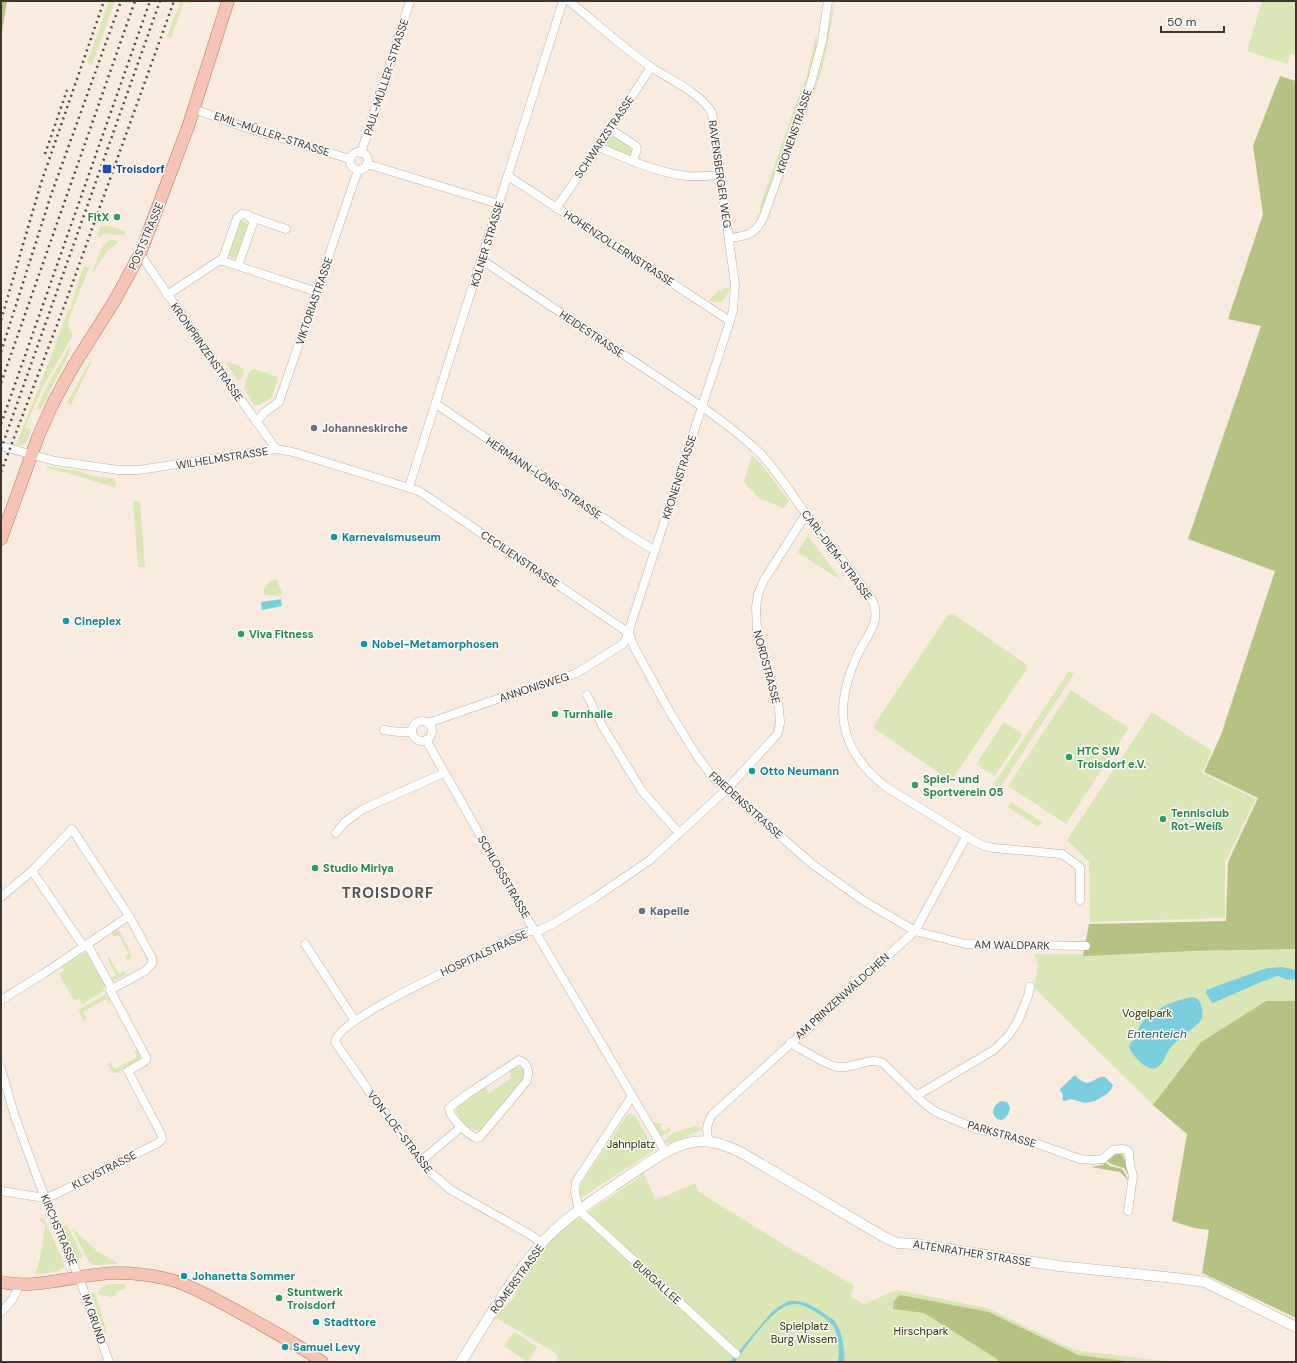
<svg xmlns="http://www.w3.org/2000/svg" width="1297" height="1363" font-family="'DM Sans',sans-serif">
<rect width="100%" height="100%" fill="#f9ebe0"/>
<g fill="#dbe6b6">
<polygon points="109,1 115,1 92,65 87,63"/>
<path d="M179 1H192L191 4 184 2 171 38 167 37 175 14C179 11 180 6 179 1Z"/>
<polygon points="834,1 835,1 828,42 822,70 774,205 818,77 824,53"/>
<polygon points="1262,1 1296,1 1296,55 1290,54 1287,64 1247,51"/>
<path d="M816 35C822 50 791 126 785 144 776 168 769 191 760 215V207L764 194 800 93 806 80Z"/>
<path d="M609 137C616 136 628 144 632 150V153L629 155 626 154 608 147 606 142Z"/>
<polygon points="242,221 245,221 248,226 238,256 233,258 229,255 229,253 239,223"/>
<polygon points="101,225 105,226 106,225 125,231 125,235 102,234 101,237 97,236"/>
<path d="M110 240H115L118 243 108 250 92 274C96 263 99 246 110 240Z"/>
<polygon points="84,266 89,268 68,321 69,328 73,335 45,383 25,427 31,430 27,441 23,445 16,445 50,359 68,310 71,308 76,287"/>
<path d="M729 287C728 299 721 306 709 300L717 292Z"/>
<polygon points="70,346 71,346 67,358 40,410 36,409 47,386"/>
<polygon points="91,360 91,366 90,365 71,405 67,402"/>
<path d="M227 362 240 366V368L244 369C243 374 243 379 238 381L226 363Z"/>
<polygon points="252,369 254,369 278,377 272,397 260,405 254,405 244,389 248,374"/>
<polygon points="752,455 762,465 789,501 783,508 760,499 744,482"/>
<polygon points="46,466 77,471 98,477 112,478 115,481 116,485 115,487 113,487 75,475 47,468"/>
<polygon points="133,501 140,501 145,567 138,567"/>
<polygon points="808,536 842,581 797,552"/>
<path d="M275 579 277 580 282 593 278 596 266 595 263 593C263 588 270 580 275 579Z"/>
<polygon points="953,614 1026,664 1027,669 953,778 948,779 875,729 874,725 948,615"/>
<polygon points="1069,671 1074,674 999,789 993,785"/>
<polygon points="1071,690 1129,728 1066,824 1008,786"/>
<polygon points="1152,712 1212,751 1202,773 1256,799 1225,862 1225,918 1090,922 1089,862 1067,840"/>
<polygon points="1004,722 1023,734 995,776 976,764"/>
<polygon points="1011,802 1042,822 1038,827 1008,807"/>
<polygon points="115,930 119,931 130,951 131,956 128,961 125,956 129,954 119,935 113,937 112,932"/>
<polygon points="1296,949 1296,1001 1266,1001 1201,1042 1153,1105 1034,988 1038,965 1034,954 1080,954"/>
<polygon points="86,952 106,986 102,988 104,991 82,1004 79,998 74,1001 59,974 64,971 61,966"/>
<polygon points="109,957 119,974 124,971 126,974 114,981 110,979 116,975 107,958"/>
<polygon points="106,994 110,1002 110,1004 109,1004 106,999 83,1012 87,1019 84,1021 78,1010"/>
<polygon points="134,1051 138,1051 140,1056 140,1060 117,1073 113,1073 108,1064 110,1062 115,1069 137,1057"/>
<path d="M515 1067H521C525 1070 525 1073 524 1078L480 1130C471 1133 460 1120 456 1112V1109L458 1106 486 1087 488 1094 511 1078 510 1071Z"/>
<polygon points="630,1114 635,1116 653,1146 653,1151 582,1197 580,1196 579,1191 583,1181 627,1115"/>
<polygon points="655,1123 659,1123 662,1124 661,1129 666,1131 668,1127 670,1127 671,1130 661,1137 654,1125"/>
<polygon points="694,1126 702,1128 701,1130 671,1143 666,1143 663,1141 673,1133"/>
<polygon points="643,1172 656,1200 695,1183 699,1192 786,1246 855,1286 850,1296 864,1304 897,1290 987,1308 1074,1350 1172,1362 557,1362 557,1354 495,1317 514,1297 529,1265 545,1246 573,1220 576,1220 637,1179"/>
<path d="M40 1218H43L45 1221 64 1263V1268L59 1271 35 1275V1272H36C41 1257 43 1241 45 1225L40 1220Z"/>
<polygon points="67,1225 83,1257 76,1260 62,1229 63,1226"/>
<polygon points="71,1227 97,1251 119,1264 94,1265 89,1262"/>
<path d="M111 1284H125L126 1289 116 1292 115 1296 111 1297 98 1294C100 1287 105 1285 111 1284Z"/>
<polygon points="95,1292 107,1333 105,1333 93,1298 89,1293"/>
<polygon points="514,1331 537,1347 528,1362 504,1346"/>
</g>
<g fill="#b5c284">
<polygon points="1,1 7,1 1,37"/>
<polygon points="1280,76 1296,81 1296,949 1194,951 1083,956 1089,924 1226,921 1228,862 1258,798 1204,772 1221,735 1275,571 1188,539 1261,326 1228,319 1263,214 1253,146"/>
<polygon points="1266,1001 1296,1001 1296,1318 1202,1273 1209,1230 1194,1228 1172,1221 1187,1134 1153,1105 1201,1042"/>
<path d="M1117 1153H1120L1123 1155C1125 1162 1128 1169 1130 1177L1124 1168 1111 1164 1107 1161Z"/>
<polygon points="1105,1162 1110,1166 1122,1169 1130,1182 1120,1172 1091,1167 1103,1165"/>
<polygon points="900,1295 989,1312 1078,1355 1125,1361 1125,1362 1000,1362 997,1359 924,1313 893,1309 894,1301"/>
</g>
<g fill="#7acedd">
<polygon points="281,599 282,606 262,610 261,602"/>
<polygon points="1283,967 1296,970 1296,979 1288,980 1278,976 1261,982 1213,1003 1212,1003 1206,993 1206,990 1261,970 1268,968"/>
<path d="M1193 997 1198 999C1202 1005 1203 1012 1202 1019 1193 1030 1181 1036 1172 1046 1166 1052 1164 1063 1158 1067 1148 1074 1132 1055 1129 1047L1131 1042C1140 1038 1136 1031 1141 1024 1152 1009 1175 1000 1193 997Z"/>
<path d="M1075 1075C1090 1092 1094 1075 1105 1077L1113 1085 1111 1090 1107 1094 1095 1101 1085 1103 1070 1099 1065 1101 1062 1100C1064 1096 1063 1094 1060 1091V1089Z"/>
<path d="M1001 1101 1007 1102 1010 1108C1005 1133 981 1112 1001 1101Z"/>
<path d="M789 1301C804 1299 819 1309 830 1318 841 1320 846 1353 844 1362H838C840 1351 839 1335 833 1326 829 1319 810 1308 802 1305 797 1303 789 1304 784 1307 767 1316 747 1346 735 1362H730L771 1313 778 1307Z"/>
</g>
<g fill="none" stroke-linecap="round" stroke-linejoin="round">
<g stroke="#bcafa4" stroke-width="9">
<g id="minor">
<polyline points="194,109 241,126 350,159"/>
<polyline points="610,129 636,146 637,149 633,161"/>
<path d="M599 147C627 159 655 172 686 176 698 177 709 176 720 175"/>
<circle cx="359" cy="161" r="9"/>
<polyline points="361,153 410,1"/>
<polyline points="367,164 499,204"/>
<polyline points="508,176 730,321"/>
<polyline points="556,208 599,147 651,67"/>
<polyline points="251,217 286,229"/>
<path d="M729 238C748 236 756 234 764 216L811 83 822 42 828 1"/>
<polyline points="140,254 215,363 276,449"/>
<path d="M482 260C537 297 592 334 647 370 686 396 726 421 760 453 781 475 796 502 815 526 829 544 843 560 856 578 862 586 869 594 873 602 881 620 868 635 860 650 833 704 836 748 886 787L974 841 985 846 994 848 1062 854 1080 867V900"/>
<polyline points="222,261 237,218 242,214 248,215 252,220 253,223 238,266"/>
<polyline points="167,295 220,260 317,292"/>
<polyline points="436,404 626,533 654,550"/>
<polyline points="256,422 265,412 279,402 358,170"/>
<polyline points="1,446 55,461 118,470 139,470 276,449 293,452 419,491 629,633"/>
<polyline points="409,487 563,1"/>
<polyline points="629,633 634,647 671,714 697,756 712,776 812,864 864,901 915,931 965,944 1086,946"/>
<polyline points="587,695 603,727 642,791 679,833"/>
<circle cx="422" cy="731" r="10"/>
<path d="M428 723 506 696 575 674 623 644 626 639 730 321 733 310 735 285 712 113C701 93 669 79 651 67 622 47 596 23 569 1"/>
<polyline points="384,730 398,732 412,732"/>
<polyline points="426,740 526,916 666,1153"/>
<polyline points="336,833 345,822 363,809 444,773"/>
<polyline points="32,871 84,947"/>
<polyline points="1,897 32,871 72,829 129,916 152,958 152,964 145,971 110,990 146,1057 146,1060 144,1062 128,1071 161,1134 162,1139 158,1143 56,1194 45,1198 1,1191"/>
<polyline points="87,944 112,989"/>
<polyline points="305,944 355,1021"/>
<polyline points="1,1000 43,974 129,916"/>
<path d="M790 1043C801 1049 826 1065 837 1067 853 1070 868 1056 883 1063L925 1104 936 1112 974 1128 1035 1143 1080 1159 1093 1160 1103 1159 1113 1150 1122 1149 1127 1150 1129 1152 1130 1165 1133 1176 1128 1211"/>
<path d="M519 1060C529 1064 530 1073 526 1082L480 1137 477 1138C469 1136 448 1116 449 1108L466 1095Z"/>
<polyline points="1,1068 14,1114 33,1166 52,1216 79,1277 109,1362"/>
<polyline points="632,1096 576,1182 575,1192 579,1210 736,1354"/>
<polyline points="916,1096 994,1050 1009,1035 1018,1021 1028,996 1030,987"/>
<path d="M709 1142C706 1131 706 1123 713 1114L915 931 966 837"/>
<polyline points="421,1161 461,1127"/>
<path d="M542 1243 529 1234 451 1190 430 1172 373 1097 335 1042C337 1021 447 971 468 961 485 952 501 944 517 935L526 932 540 930 551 925 593 899 650 860 727 789 773 739 778 733 780 723 779 708 757 632 756 607 758 594 764 580 806 514"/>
<path d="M1 1312C10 1304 16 1296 19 1284"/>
</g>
</g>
<g stroke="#bcafa4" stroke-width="11">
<path id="tertiary" d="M461 1362C486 1322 510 1280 541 1244 564 1218 595 1199 624 1179 643 1167 671 1145 693 1142 710 1139 726 1145 742 1153L884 1237 897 1243 915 1244 1059 1266 1175 1278 1205 1282 1296 1327"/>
</g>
<g stroke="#b07868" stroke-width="13">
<g id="primary">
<polyline points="1,539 38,437 53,403 74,365 115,300 140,254 188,127 228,1"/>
<path d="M1 1282C40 1290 79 1273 118 1273 137 1273 157 1276 175 1281 191 1286 207 1295 222 1303 252 1319 282 1336 311 1354L322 1362"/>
</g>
</g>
<use href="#minor" stroke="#fff" stroke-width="8"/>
<use href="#tertiary" stroke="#fff" stroke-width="10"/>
<use href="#primary" stroke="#f5c4b6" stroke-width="12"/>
<g stroke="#524c47" stroke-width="2.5" stroke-dasharray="2 4" stroke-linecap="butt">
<polyline points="45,154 67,90"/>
<polyline points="1,320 41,183 104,1"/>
<polyline points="1,352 51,195 121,1"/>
<polyline points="1,383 135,1"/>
<polyline points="1,424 150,1"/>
<polyline points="1,449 160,1"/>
<polyline points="1,472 65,304 174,1"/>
</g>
</g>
<rect fill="#1a4fb4" stroke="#fdfbf8" stroke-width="1.5" x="102" y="164" width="10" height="10" rx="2"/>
<g fill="#2e9e5b" stroke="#fdfbf8" stroke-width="1.5">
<circle cx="117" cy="217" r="4"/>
<circle cx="241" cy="634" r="4"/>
<circle cx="555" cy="714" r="4"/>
<circle cx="1069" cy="757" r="4"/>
<circle cx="915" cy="785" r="4"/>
<circle cx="1163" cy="819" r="4"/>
<circle cx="315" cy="868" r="4"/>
<circle cx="279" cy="1298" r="4"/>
</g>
<g fill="#6b7280" stroke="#fdfbf8" stroke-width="1.5">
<circle cx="314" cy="428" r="4"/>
<circle cx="642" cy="911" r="4"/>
</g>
<g fill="#0f9aa8" stroke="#fdfbf8" stroke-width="1.5">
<circle cx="334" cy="537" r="4"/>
<circle cx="66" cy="621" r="4"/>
<circle cx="364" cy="644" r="4"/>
<circle cx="752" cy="771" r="4"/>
<circle cx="184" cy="1276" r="4"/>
<circle cx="316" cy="1322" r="4"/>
<circle cx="285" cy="1347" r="4"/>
</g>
<g text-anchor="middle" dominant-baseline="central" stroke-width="3" stroke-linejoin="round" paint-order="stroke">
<g font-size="11" fill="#3a3531" stroke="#fdfbf8">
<text transform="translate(386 77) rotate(-72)">PAUL-MÜLLER-STRASSE</text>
<text transform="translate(794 131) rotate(-71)">KRONENSTRASSE</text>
<text transform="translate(272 134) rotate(18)">EMIL-MÜLLER-STRASSE</text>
<text transform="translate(604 137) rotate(-56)">SCHWARZSTRASSE</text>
<text transform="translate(720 174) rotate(82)">RAVENSBERGER WEG</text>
<text transform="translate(146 236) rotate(-67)">POSTSTRASSE</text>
<text transform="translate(487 244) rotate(-73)">KÖLNER STRASSE</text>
<text transform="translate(619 248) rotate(33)">HOHENZOLLERNSTRASSE</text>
<text transform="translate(314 301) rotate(-71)">VIKTORIASTRASSE</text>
<text transform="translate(592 334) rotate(34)">HEIDESTRASSE</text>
<text transform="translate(207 352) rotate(55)">KRONPRINZENSTRASSE</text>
<text transform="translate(222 458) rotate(-9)">WILHELMSTRASSE</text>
<text transform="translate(679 477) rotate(-72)">KRONENSTRASSE</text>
<text transform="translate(544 478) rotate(34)">HERMANN-LÖNS-STRASSE</text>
<text transform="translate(837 555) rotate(53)">CARL-DIEM-STRASSE</text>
<text transform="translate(520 559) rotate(34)">CECILIENSTRASSE</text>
<text transform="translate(767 667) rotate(75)">NORDSTRASSE</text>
<text transform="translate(534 687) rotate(-18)">ANNONISWEG</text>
<text transform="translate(746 805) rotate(42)">FRIEDENSSTRASSE</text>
<text transform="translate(504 877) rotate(60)">SCHLOSSSTRASSE</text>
<text transform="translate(1012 945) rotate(1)">AM WALDPARK</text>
<text transform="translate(484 953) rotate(-25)">HOSPITALSTRASSE</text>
<text transform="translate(842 996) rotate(-42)">AM PRINZENWÄLDCHEN</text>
<text transform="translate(400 1132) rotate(53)">VON-LOE-STRASSE</text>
<text transform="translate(1002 1134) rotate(16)">PARKSTRASSE</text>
<text transform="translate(104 1170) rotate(-27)">KLEVSTRASSE</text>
<text transform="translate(59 1230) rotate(67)">KIRCHSTRASSE</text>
<text transform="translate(972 1253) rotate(9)">ALTENRATHER STRASSE</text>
<text transform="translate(517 1279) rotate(-54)">RÖMERSTRASSE</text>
<text transform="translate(657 1282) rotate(42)">BURGALLEE</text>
<text transform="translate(94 1319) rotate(71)">IM GRUND</text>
</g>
<g font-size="11" font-weight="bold" fill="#164399" stroke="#fdfbf8" text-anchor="start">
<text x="116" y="169">Troisdorf</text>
</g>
<g font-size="11" font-weight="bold" fill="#27864d" stroke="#fdfbf8" text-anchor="start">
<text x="109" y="217" text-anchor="end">FitX</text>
<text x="249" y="634">Viva Fitness</text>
<text x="563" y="714">Turnhalle</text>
<text x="1077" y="751">HTC SW<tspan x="1077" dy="13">Troisdorf e.V.</tspan></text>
<text x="923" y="779">Spiel- und<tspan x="923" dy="13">Sportverein 05</tspan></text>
<text x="1171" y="813">Tennisclub<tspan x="1171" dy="13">Rot-Weiß</tspan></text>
<text x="323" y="868">Studio Miriya</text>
<text x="287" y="1292">Stuntwerk<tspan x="287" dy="13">Troisdorf</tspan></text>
</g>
<g font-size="11" font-weight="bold" fill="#5b616d" stroke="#fdfbf8" text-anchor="start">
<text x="322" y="428">Johanneskirche</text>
<text x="650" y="911">Kapelle</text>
</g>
<g font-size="11" font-weight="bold" fill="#0d838f" stroke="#fdfbf8" text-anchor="start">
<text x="342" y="537">Karnevalsmuseum</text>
<text x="74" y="621">Cineplex</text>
<text x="372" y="644">Nobel-Metamorphosen</text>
<text x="760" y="771">Otto Neumann</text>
<text x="192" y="1276">Johanetta Sommer</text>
<text x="324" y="1322">Stadttore</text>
<text x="293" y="1347">Samuel Levy</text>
</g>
<g font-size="11" fill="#293100" stroke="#fdfbf8">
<text x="1147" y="1013">Vogelpark</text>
<text x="631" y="1144">Jahnplatz</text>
<text x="804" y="1326">Spielplatz<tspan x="804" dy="13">Burg Wissem</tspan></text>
<text x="921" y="1331">Hirschpark</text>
</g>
<g font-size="12" font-style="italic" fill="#155c67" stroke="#fdfbf8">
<text x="1157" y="1034">Ententeich</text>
</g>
<g font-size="15" font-weight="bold" letter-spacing="1" fill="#5c5147" stroke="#fdfbf8">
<text x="388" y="893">TROISDORF</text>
</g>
</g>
<rect width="1297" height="1363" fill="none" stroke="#3a3531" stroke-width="4"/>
<path d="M1161 26v6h63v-6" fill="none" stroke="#3a3531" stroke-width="2"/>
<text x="1167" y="26" font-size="12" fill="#3a3531" stroke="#fdfbf8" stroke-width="3" paint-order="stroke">50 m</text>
</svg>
